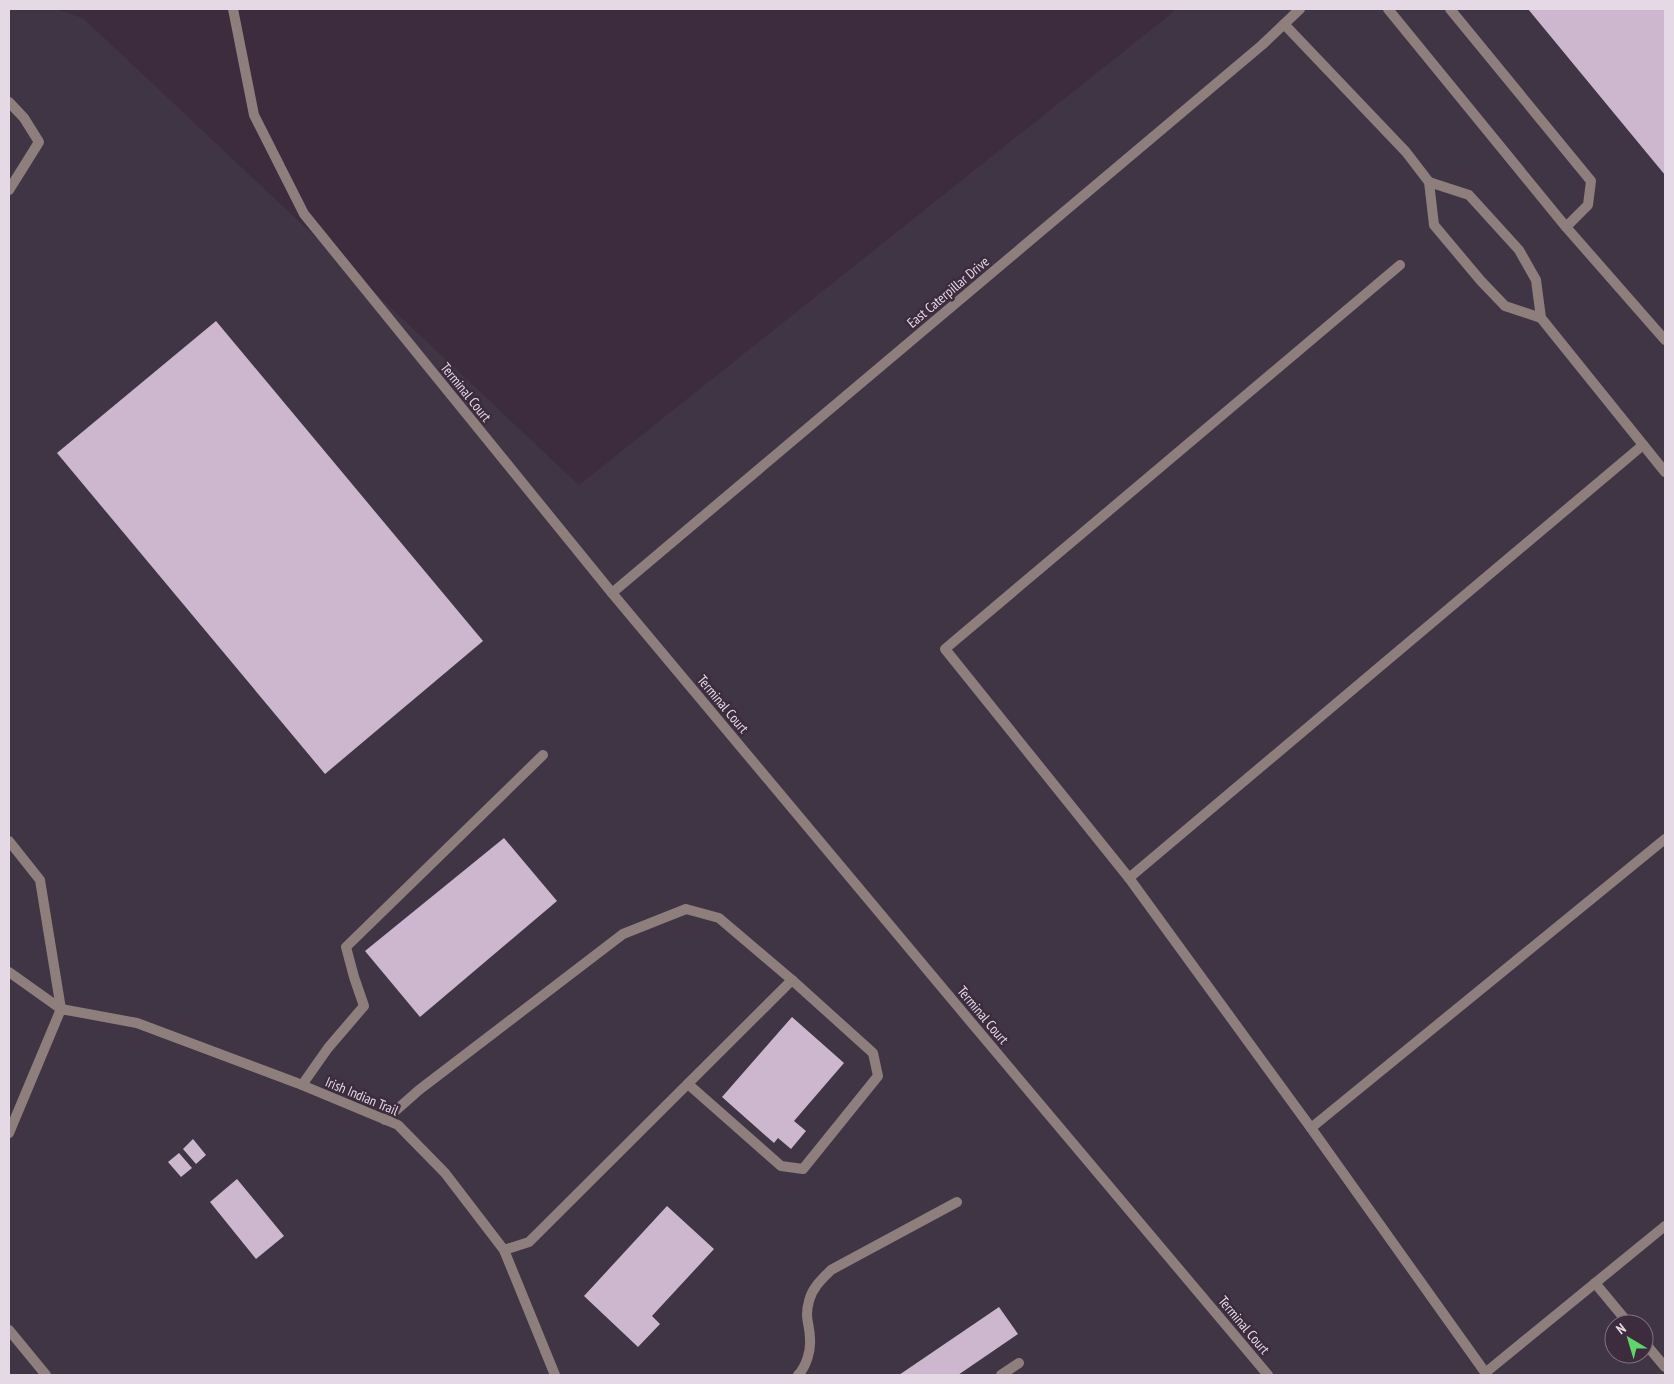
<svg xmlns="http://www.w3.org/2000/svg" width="1674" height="1384" font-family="'PT Sans Narrow',sans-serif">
<rect width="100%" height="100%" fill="#3d2b3e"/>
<path fill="#403545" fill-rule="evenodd" d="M9 9H55L83 18 579 485 1177 9H1665V1375H9ZM1614 1324H1644V1354H1614Z"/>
<g fill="#cdb7cf">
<polygon points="1528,9 1665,9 1665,175"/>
<polygon points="216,321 483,641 325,774 57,453"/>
<polygon points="504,838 557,901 420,1017 365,951"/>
<polygon points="792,1017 844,1063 794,1121 806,1131 791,1149 778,1138 774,1143 722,1097"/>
<polygon points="193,1139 206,1155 196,1164 183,1149"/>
<polygon points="179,1153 192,1168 181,1177 168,1162"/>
<polygon points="237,1179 284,1236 256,1259 210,1202"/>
<polygon points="667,1206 714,1249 652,1316 660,1324 638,1347 584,1296"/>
<polygon points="999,1307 1018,1334 958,1375 899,1375"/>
</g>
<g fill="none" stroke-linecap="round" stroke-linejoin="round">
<g stroke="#8e7f7d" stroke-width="10">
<polyline points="1388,9 1566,227 1665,340"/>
<polyline points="1450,9 1591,181 1588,205 1566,227"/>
<polyline points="1284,24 1406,152 1429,182 1434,225 1481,281 1505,306 1541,318"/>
<polyline points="9,102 24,118 39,142 9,190"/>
<polyline points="1429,182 1469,195 1519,250 1536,280 1541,318 1665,472"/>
<polyline points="9,841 40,880 61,1009"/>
<polyline points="1129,878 945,649 1400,265"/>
<polyline points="9,972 61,1009"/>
<polyline points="688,1084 781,1166 803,1169 878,1076 873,1053 792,980"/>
<polyline points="302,1085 328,1048 364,1006 354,977 346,947 543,755"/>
<polyline points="385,1120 419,1090 623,934 686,909 719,918 792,980 529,1242 504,1250"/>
<polyline points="1311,1128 1665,839"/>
<polyline points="1595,1283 1629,1324"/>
<polyline points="9,1330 46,1375"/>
<polyline points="1644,1342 1665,1367"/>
<polyline points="1485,1373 1665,1226"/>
<path d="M798 1375C806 1367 811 1351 810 1339 810 1324 804 1319 809 1301 812 1288 822 1279 831 1270L957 1202"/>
<polyline points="1001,1375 1019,1363"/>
<polyline points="1487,1375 1311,1128 1129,878 1643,445"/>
</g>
<g stroke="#8e7f7d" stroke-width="10">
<polyline points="233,9 254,115 304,214 612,593 970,1021 1268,1375"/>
<polyline points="612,593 1262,45 1300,9"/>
<polyline points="9,1133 61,1009 137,1023 297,1083 398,1125 445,1173 504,1250 555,1375"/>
</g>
</g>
<g text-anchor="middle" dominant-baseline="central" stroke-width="5" stroke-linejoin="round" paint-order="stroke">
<g font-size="14" fill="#e4d9e5" stroke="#3d2b3e">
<text transform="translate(948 292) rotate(-40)">East Caterpillar Drive</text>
<text transform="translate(466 392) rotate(51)">Terminal Court</text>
<text transform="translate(723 704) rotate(50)">Terminal Court</text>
<text transform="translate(983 1015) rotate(50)">Terminal Court</text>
<text transform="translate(362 1096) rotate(23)">Irish Indian Trail</text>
<text transform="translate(1244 1325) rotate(50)">Terminal Court</text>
</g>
</g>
<rect width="1674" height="1384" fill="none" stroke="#e4d9e5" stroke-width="20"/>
<g transform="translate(1629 1339) rotate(322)"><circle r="24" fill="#3d2b3e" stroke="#807181"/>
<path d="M0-4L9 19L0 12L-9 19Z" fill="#60d56b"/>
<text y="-8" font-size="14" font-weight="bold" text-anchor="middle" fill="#e4d9e5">N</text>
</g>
</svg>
